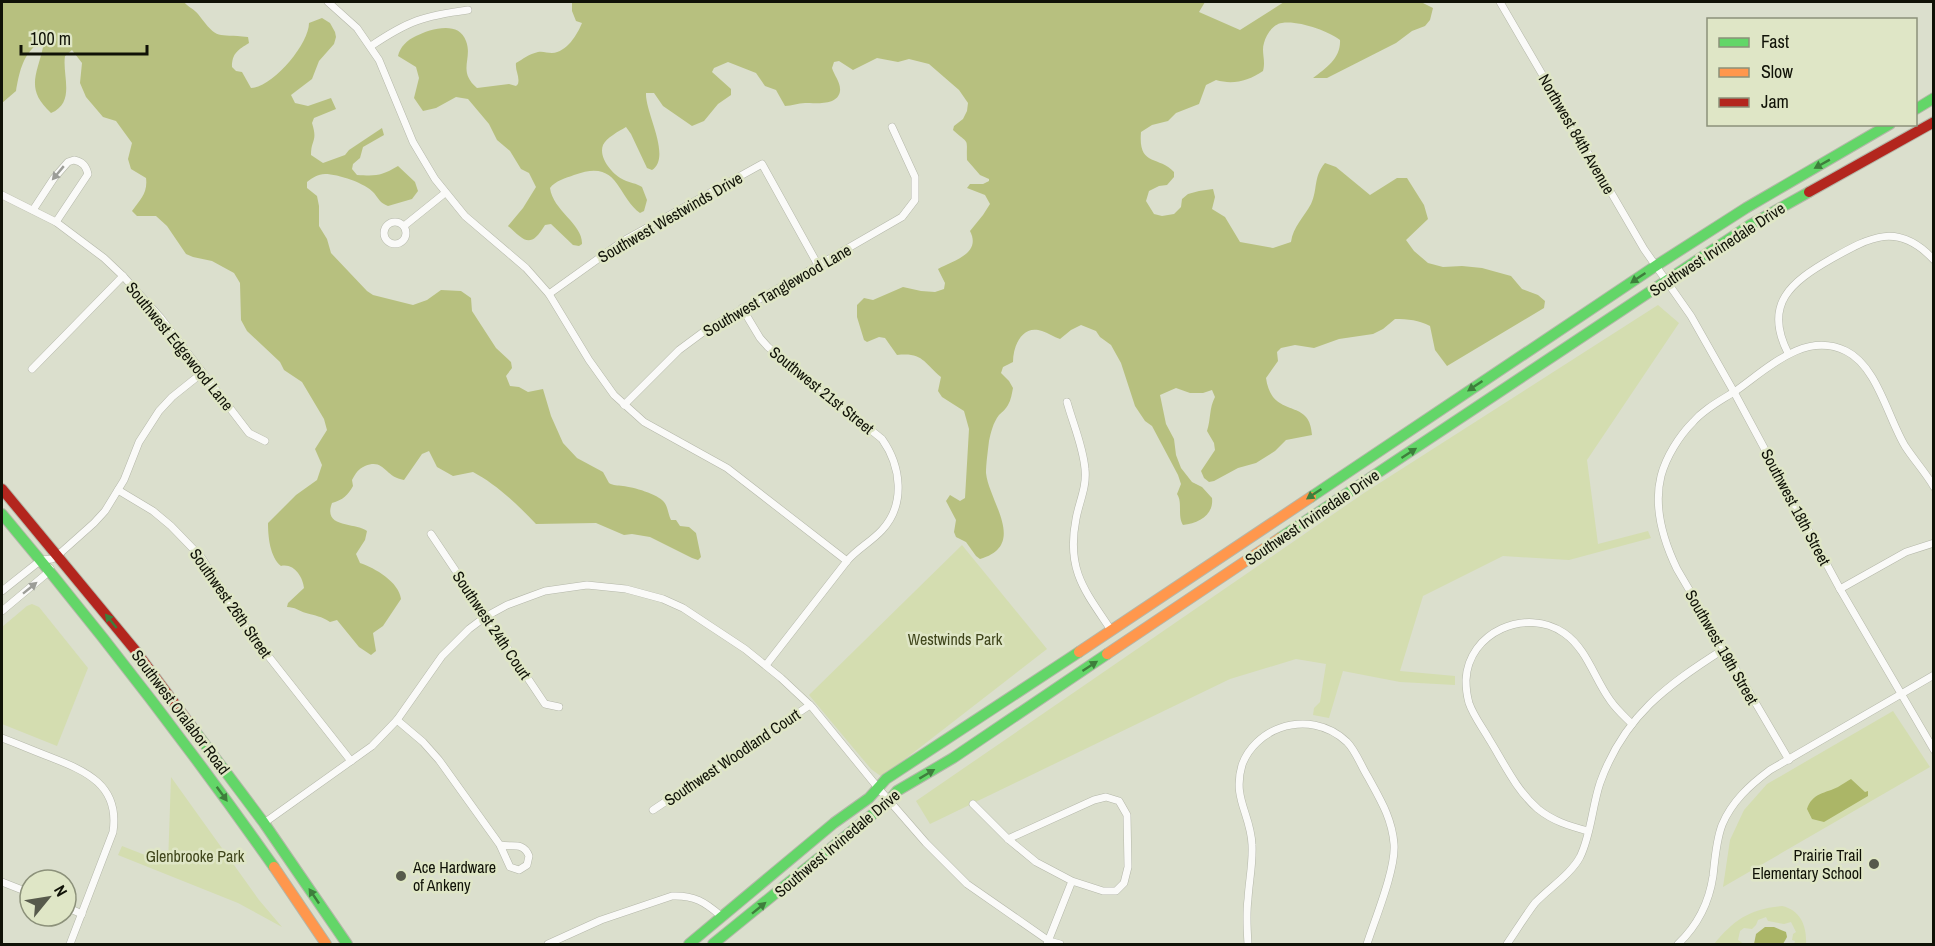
<svg xmlns="http://www.w3.org/2000/svg" width="1935" height="946" font-family="'Archivo Narrow',sans-serif">
<rect width="100%" height="100%" fill="#dbdfcd"/>
<g fill="#d4ddb0">
<polygon points="1658,305 1679,323 1587,460 1598,544 1648,531 1651,538 1569,560 1503,556 1423,596 1400,671 1455,676 1455,685 1400,682 1343,671 1329,718 1313,715 1314,708 1320,702 1326,664 1296,659 1230,679 930,824 916,801 1364,493"/>
<polygon points="962,545 1047,649 882,777 871,769 809,695"/>
<polygon points="32,604 39,607 88,668 57,746 2,724 2,627 27,606"/>
<polygon points="1893,711 1930,767 1723,887 1730,840 1744,810 1767,784"/>
<polygon points="171,777 259,900 282,927 238,903 118,855 122,846 168,864"/>
<path d="M1782 906C1801 910 1807 927 1806 944H1794L1795 941 1792 940 1793 934 1796 932 1791 922 1784 924 1768 921 1766 917 1758 920 1756 925 1752 929 1744 928 1740 931 1738 940 1744 944H1714C1734 920 1749 909 1782 906Z"/>
</g>
<g fill="#b7c07f">
<path d="M2 2H184C188 7 194 9 198 14 219 42 216 33 248 37L249 43C238 50 232 53 232 67L236 71 242 72 251 88C273 87 309 44 309 23L322 18 330 23 335 32 336 37 334 44 319 61 312 79 291 95 295 103 308 106 331 98 336 109 314 118 312 123C318 142 311 139 311 155L323 163 345 155 349 150 382 128 384 135 363 147 360 158 353 164 352 169 357 175C377 176 381 176 398 166L415 182 418 191 412 199 388 206C380 203 379 199 374 193 365 183 338 174 325 174 318 174 312 178 307 182V188L317 196 319 206V226L327 239 331 253 367 291 373 295 413 305 427 300 441 290 461 291 471 298 472 311 496 348 511 362 512 368 506 376 510 386 519 387 528 392 543 389 551 416 563 443 577 458 603 472 609 483C614 486 617 485 623 486 633 487 658 494 664 502 668 507 668 514 671 520H676L680 526 689 527 696 533 701 557 698 560 692 558 650 537 632 534 624 535 596 523 536 524C518 505 496 484 473 472L453 476 437 467 429 451 422 454 404 480C384 477 385 458 365 466 358 469 356 473 352 480L353 486C348 495 343 500 332 503 322 529 357 522 367 531L365 540 356 554 360 563C375 568 399 582 401 599L383 626 373 633 376 651 371 655 359 647 337 620 330 622C321 616 316 616 306 613 299 611 295 607 287 607L288 603 304 588C303 577 294 563 281 566 270 557 268 537 268 523L296 495 317 480 322 465 315 449 327 430 324 419 302 382 284 370 280 362 247 331 241 320 240 283 234 273 212 261 193 257 186 254 167 226 156 216H137L132 211C140 200 148 193 146 178L131 169 128 159 132 143 116 121 103 117 86 97 80 83 82 63 72 50 65 56C62 76 76 102 51 113 25 89 37 75 43 47L36 45C22 57 19 74 16 91L2 103Z"/>
<path d="M572 2H1205L1199 12 1240 30 1284 2H1421L1433 8 1430 20 1425 26 1412 31 1396 43 1327 78H1313C1326 68 1341 58 1340 40 1329 31 1297 20 1282 23 1273 24 1266 35 1264 43 1261 52 1266 60 1263 71 1248 81 1233 85 1216 80L1206 85 1199 104 1176 113 1168 121 1152 125 1141 132C1138 167 1158 155 1174 172V177L1167 185 1159 186 1149 191 1146 201 1154 214 1162 216 1174 214 1181 207 1182 199 1188 194 1199 191 1213 189 1215 197 1212 209 1225 217 1240 242 1273 248 1291 242C1293 227 1304 217 1311 204 1318 189 1313 177 1325 163L1336 167 1370 195 1397 178H1407L1424 205 1428 219 1406 240 1414 251 1428 263 1443 267 1462 266 1482 268 1511 276 1522 289 1538 295 1545 301 1544 308 1447 366 1435 350 1430 326C1419 320 1408 319 1395 319L1383 329 1373 334 1339 339 1314 348 1295 345 1281 348 1277 352 1278 361 1266 378C1272 421 1310 396 1312 435L1286 440 1275 451 1256 463 1238 468 1214 481 1209 482 1204 478 1201 471 1215 450 1214 443 1207 431C1211 419 1209 408 1215 397L1212 390 1203 393H1190L1176 388 1160 395 1166 424 1174 439 1176 455 1181 468 1192 482 1202 487 1212 498C1214 515 1199 523 1183 525 1177 515 1183 503 1177 494L1181 484 1178 475 1152 426 1145 421 1135 406 1121 363 1111 345 1100 337 1096 331 1081 325 1071 330 1060 339C1054 337 1048 333 1042 331 1022 324 1013 346 1013 362L1003 367 1001 373 1009 381 1013 388C1012 393 1011 400 1008 405 1006 409 1002 412 999 415 993 423 991 432 989 441 988 450 986 464 986 473 989 502 1028 545 980 559L976 556 966 542 956 537 954 532 956 520 946 501 950 495 960 501 965 498 969 429 964 411 942 397 938 391 941 377C924 363 923 352 897 355L885 338 879 337 867 342 864 340 857 317V305L864 298 873 300 903 287 921 291 935 292 944 289 945 283 938 269C952 261 982 254 970 231L983 215 990 204 985 195 967 188 970 184H983L989 181V179L980 175 967 160C966 137 971 146 953 130L954 126 963 119 967 111 968 103 959 90 929 64 909 59 898 62 877 58 853 70 839 61 834 62 832 68C834 75 841 83 840 91 838 106 815 103 805 103 798 103 792 106 785 106L776 90 765 86 756 73 728 62 714 68 712 72 731 89V95L718 104 704 121 692 126 663 106 654 93H646C645 113 672 157 652 170L647 168 631 134 626 127C619 131 606 138 603 145 598 158 613 175 624 180 630 183 636 183 642 187L647 200 644 211 640 213C616 195 619 158 574 175 566 178 555 181 550 188 553 211 583 224 582 244L579 246 573 245 551 224 545 225C530 250 524 240 508 226L523 208 536 187 529 173 521 169 510 151 497 140 489 124 468 99 456 97 436 108 423 111 414 98 419 78 416 67 398 56C400 47 407 40 416 36 430 29 459 20 466 41 473 59 457 71 477 88L509 84 516 86 518 84C520 76 515 71 516 63 523 59 529 54 538 52 543 51 547 53 552 53 567 52 577 35 582 23L576 21 572 11Z"/>
</g>
<g fill="#abb667">
<path d="M1851 779 1865 792 1868 791V796L1824 822 1812 819 1807 809C1812 793 1826 793 1838 787 1843 784 1847 781 1851 779Z"/>
<polygon points="1765,927 1774,927 1786,932 1787,937 1783,944 1754,944 1756,934"/>
</g>
<g fill="none" stroke-linecap="round" stroke-linejoin="round">
<g stroke="#b4b7a9" stroke-width="8">
<g id="street">
<polyline points="328,2 357,28 379,60 413,142 435,179 465,216 526,268 549,294 589,360 614,395 644,422 727,468 847,561"/>
<polyline points="1500,2 1644,249 1691,316 1734,392 1840,589 1934,750"/>
<path d="M371 46C408 21 423 16 468 10"/>
<polyline points="2,195 56,222 104,258 123,276 160,317 249,433 265,441"/>
<path d="M33 210 54 178 68 162 74 160C83 162 86 166 88 174L56 222"/>
<circle cx="395" cy="233" r="11"/>
<polyline points="404,226 445,193"/>
<polyline points="549,294 623,241 762,164 818,265"/>
<path d="M742 308 760 338 768 347 882 439C901 466 906 504 882 530 871 542 857 549 847 561L766 665"/>
<path d="M1788 353C1763 304 1791 282 1831 259 1870 237 1898 221 1934 260"/>
<polyline points="32,369 123,276"/>
<path d="M1067 402C1073 424 1083 446 1085 469 1087 487 1079 502 1076 519 1066 570 1085 591 1111 630"/>
<polyline points="624,405 679,350 706,330 902,217 915,200 915,177 892,127"/>
<polyline points="118,490 153,511 171,526 201,557 247,629 351,761"/>
<polyline points="431,534 545,704 559,707"/>
<polyline points="1840,589 1906,552 1934,543"/>
<polyline points="2,591 41,560 52,559 57,556 94,523 105,511 124,480 139,442 159,411 172,397 202,373"/>
<polyline points="2,611 45,575 50,568"/>
<path d="M397 720 423 742 439 760 500 845 510 867 519 870 527 865 529 856C523 841 512 848 500 845"/>
<path d="M2 738C18 744 34 751 50 757 86 771 120 785 113 832L70 944"/>
<path d="M1789 760 1677 569C1663 540 1653 508 1661 476 1666 457 1679 436 1693 422 1705 408 1722 400 1737 390 1768 368 1805 331 1846 351 1877 366 1888 418 1905 446 1914 460 1926 473 1934 487"/>
<polyline points="973,804 1008,839"/>
<polyline points="653,810 810,705"/>
<polyline points="264,823 372,746 397,720 442,656 469,629 485,617 507,605 545,591 587,585 626,589 663,599 683,608 745,649 781,678 812,707 879,789 926,843 967,884 1049,941 1060,944"/>
<path d="M1588 831C1569 826 1553 821 1538 809 1516 790 1504 763 1489 739 1482 727 1473 715 1469 703 1467 696 1466 687 1466 680 1468 632 1526 607 1564 633 1587 649 1594 678 1610 700 1616 709 1624 716 1632 724"/>
<polyline points="2,882 30,893"/>
<polyline points="66,907 82,914"/>
<path d="M548 944 601 920 672 896C694 895 705 902 721 916"/>
<polyline points="1047,944 1072,881 1103,891 1116,891 1124,883 1128,867 1127,815 1119,801 1106,797 1094,800 1008,839 1036,862 1072,881"/>
<path d="M1248 944C1247 929 1246 914 1248 899 1249 881 1253 863 1252 845 1251 814 1232 799 1242 765 1248 748 1263 734 1280 728 1303 720 1328 724 1347 742 1356 751 1361 766 1368 777 1380 799 1392 818 1394 844 1396 869 1375 919 1367 944"/>
<path d="M1507 944C1516 931 1525 916 1535 903 1548 889 1571 874 1580 857 1591 835 1592 807 1600 783 1624 716 1667 685 1724 649"/>
<path d="M1678 944C1698 925 1709 903 1713 876 1715 859 1716 841 1722 825 1732 801 1750 785 1770 770L1934 675"/>
</g>
</g>
<g stroke="#b4b7a9" stroke-width="12">
<g id="fast">
<polyline points="1916,109 1934,98"/>
<polyline points="1311,497 1657,265 1746,208 1890,124"/>
<path d="M2 514C98 628 188 745 274 867"/>
<polyline points="1280,538 1750,225 1809,192"/>
<polyline points="192,727 264,823 347,944"/>
<polyline points="689,944 834,823 869,798 886,779 1079,652"/>
<polyline points="713,944 889,801 897,791 953,758 1107,654"/>
</g>
</g>
<g stroke="#b4b7a9" stroke-width="12">
<g id="slow">
<polyline points="1079,652 1311,497"/>
<polyline points="1107,654 1280,538"/>
<polyline points="274,867 326,944"/>
</g>
</g>
<g stroke="#b4b7a9" stroke-width="12">
<g id="jam">
<polyline points="1809,192 1934,122"/>
<polyline points="2,489 135,650 192,727"/>
</g>
</g>
<use href="#street" stroke="#fafaf8" stroke-width="7"/>
<use href="#fast" stroke="#63d668" stroke-width="10"/>
<use href="#slow" stroke="#ff974d" stroke-width="10"/>
<use href="#jam" stroke="#b3261e" stroke-width="10"/>
</g>
<defs><path id="oneway-solid" d="M-6-.8H1V-3.2L6.5 0L1 3.2V.8H-6Z" transform="scale(1.5)"/></defs>
<g fill="#3e7e3c">
<use href="#oneway-solid" transform="translate(1822 164) rotate(151)"/>
<use href="#oneway-solid" transform="translate(1638 278) rotate(146)"/>
<use href="#oneway-solid" transform="translate(1475 386) rotate(146)"/>
<use href="#oneway-solid" transform="translate(1409 453) rotate(-33)"/>
<use href="#oneway-solid" transform="translate(1314 494) rotate(146)"/>
<use href="#oneway-solid" transform="translate(111 621) rotate(-129)"/>
<use href="#oneway-solid" transform="translate(1090 666) rotate(-33)"/>
<use href="#oneway-solid" transform="translate(927 774) rotate(-31)"/>
<use href="#oneway-solid" transform="translate(222 794) rotate(54)"/>
<use href="#oneway-solid" transform="translate(314 896) rotate(-124)"/>
<use href="#oneway-solid" transform="translate(759 908) rotate(-39)"/>
</g>
<g fill="#9c9d98">
<use href="#oneway-solid" transform="translate(58 173) rotate(130)"/>
<use href="#oneway-solid" transform="translate(30 588) rotate(-39)"/>
</g>
<g fill="#575a4c" stroke="#dfe6c6" stroke-width="2">
<circle cx="1874" cy="864" r="6"/>
<circle cx="401" cy="876" r="6"/>
</g>
<g text-anchor="middle" dominant-baseline="central" stroke-width="5" stroke-linejoin="round" paint-order="stroke">
<g font-size="16" fill="#101207" stroke="#dfe6c6">
<text transform="translate(1577 134) rotate(60)">Northwest 84th Avenue</text>
<text transform="translate(670 217) rotate(-30)">Southwest Westwinds Drive</text>
<text transform="translate(1717 249) rotate(-33)">Southwest Irvinedale Drive</text>
<text transform="translate(777 290) rotate(-30)">Southwest Tanglewood Lane</text>
<text transform="translate(180 346) rotate(51)">Southwest Edgewood Lane</text>
<text transform="translate(822 390) rotate(39)">Southwest 21st Street</text>
<text transform="translate(1796 507) rotate(62)">Southwest 18th Street</text>
<text transform="translate(1312 517) rotate(-34)">Southwest Irvinedale Drive</text>
<text transform="translate(231 603) rotate(55)">Southwest 26th Street</text>
<text transform="translate(492 625) rotate(56)">Southwest 24th Court</text>
<text transform="translate(1722 647) rotate(60)">Southwest 19th Street</text>
<text transform="translate(181 712) rotate(53)">Southwest Oralabor Road</text>
<text transform="translate(732 757) rotate(-34)">Southwest Woodland Court</text>
<text transform="translate(837 843) rotate(-40)">Southwest Irvinedale Drive</text>
</g>
<g font-size="16" fill="#40461c" stroke="#dfe6c6">
<text x="955" y="639">Westwinds Park</text>
<text x="195" y="856">Glenbrooke Park</text>
</g>
<g font-size="16" fill="#101207" stroke="#dfe6c6" text-anchor="end">
<text x="1862" y="855">Prairie Trail<tspan x="1862" dy="18">Elementary School</tspan></text>
<text x="413" y="867" text-anchor="start">Ace Hardware<tspan x="413" dy="18">of Ankeny</tspan></text>
</g>
</g>
<rect width="1935" height="946" fill="none" stroke="#101207" stroke-width="6"/>
<rect x="1707" y="18" width="210" height="108" fill="#dfe6c6" stroke="#8c917a" stroke-width="1.5"/>
<rect x="1719" y="38" width="30" height="9" fill="#63d668" stroke="#8c917a" stroke-width="1.5"/>
<text x="1761" y="48" font-size="18" fill="#101207">Fast</text>
<rect x="1719" y="68" width="30" height="9" fill="#ff974d" stroke="#8c917a" stroke-width="1.5"/>
<text x="1761" y="78" font-size="18" fill="#101207">Slow</text>
<rect x="1719" y="98" width="30" height="9" fill="#b3261e" stroke="#8c917a" stroke-width="1.5"/>
<text x="1761" y="108" font-size="18" fill="#101207">Jam</text>
<g transform="translate(48 898) rotate(60)"><circle r="28" fill="#dfe6c6" stroke="#8c917a" stroke-width="1.5"/>
<path d="M0-4.5L10 22L0 15L-10 22Z" fill="#575a4c"/>
<text y="-9" font-size="16" font-weight="bold" text-anchor="middle" fill="#101207">N</text>
</g>
<path d="M21 45v9h126v-9" fill="none" stroke="#101207" stroke-width="3"/>
<text x="30" y="45" font-size="18" fill="#101207" stroke="#dfe6c6" stroke-width="4.5" paint-order="stroke">100 m</text>
</svg>
